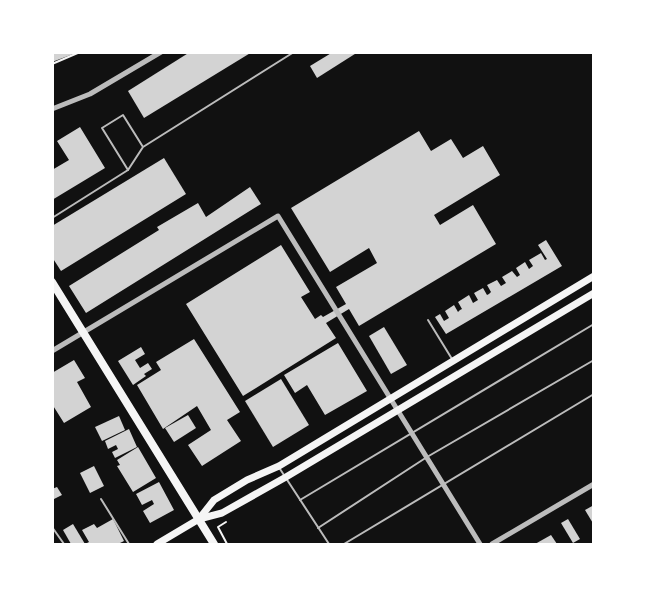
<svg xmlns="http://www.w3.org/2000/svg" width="646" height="597" font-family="'Crimson Pro',serif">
<rect width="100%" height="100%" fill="#111"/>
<g fill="#d3d3d3">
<polygon points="52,52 76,53 52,62"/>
<polygon points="190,52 252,52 144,118 128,91"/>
<polygon points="333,52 358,52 317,78 310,66"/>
<polygon points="80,127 105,168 52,200 52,170 69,160 57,141"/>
<polygon points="419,131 431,151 451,139 463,158 483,146 500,175 434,215 440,225 473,205 496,244 359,326 349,309 326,323 336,338 243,396 186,304 281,245 310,292 301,297 315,319 321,315 323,317 346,304 336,287 377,263 369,248 330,272 291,208"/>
<polygon points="164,158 186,194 61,271 52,257 52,226"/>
<polygon points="250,187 261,204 86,313 69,286 159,230 157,227 198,203 206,217"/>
<polygon points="546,240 562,266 446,334 435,317 440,314 444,321 449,318 445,311 454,305 458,312 460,310 462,309 458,302 469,295 473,303 478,300 474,293 483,288 487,295 489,294 491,292 487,285 497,280 501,286 506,283 502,277 512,271 517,277 520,275 516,268 525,262 529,269 533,266 529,260 541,253 545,260 547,259 538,245"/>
<polygon points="384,327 407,365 391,374 369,336"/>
<polygon points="194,339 240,412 227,420 241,441 202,466 188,445 211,430 197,406 163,429 137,385 161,370 156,362"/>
<polygon points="338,343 367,391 325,415 307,385 295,393 284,375"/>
<polygon points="141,347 145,354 135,360 140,368 148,363 152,369 144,374 146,376 133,385 118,361"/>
<polygon points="74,360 85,378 77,382 91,407 64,423 52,404 52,373"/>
<polygon points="281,379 309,425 273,447 245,401"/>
<polygon points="188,415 196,428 174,442 165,428"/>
<polygon points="119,416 125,430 102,441 95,427"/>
<polygon points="129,429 137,447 115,458 112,452 118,449 116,445 108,449 105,441"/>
<polygon points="138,447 156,478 133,492 117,466 120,465 117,460"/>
<polygon points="94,466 104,486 90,493 80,473"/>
<polygon points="159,482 174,510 150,523 143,511 154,504 152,500 142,505 136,494"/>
<polygon points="57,487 62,495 52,500 52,489"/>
<polygon points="594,505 594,525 585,510"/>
<polygon points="113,519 124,541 118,544 85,544 89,542 82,530 94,524 97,528"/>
<polygon points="568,519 580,539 573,543 561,523"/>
<polygon points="73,524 85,544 71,544 63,530"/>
<polygon points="551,535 557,544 535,544"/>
</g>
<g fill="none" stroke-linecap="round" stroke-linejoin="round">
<g stroke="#f5f5f5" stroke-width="2">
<polyline points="52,64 80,52"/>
<polyline points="226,522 218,527 227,544"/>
</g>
<g stroke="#bcbcbc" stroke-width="2">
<polyline points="143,147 128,170 102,128 123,115 143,147 294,52"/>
<polyline points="52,218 128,170"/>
<polyline points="428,320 452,359"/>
<polyline points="280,469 329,544"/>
<polyline points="101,499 129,544"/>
<polyline points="300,500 594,324"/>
<polyline points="52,527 64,544"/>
<polyline points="318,528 427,457 594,360"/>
<polyline points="344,544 594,394"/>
</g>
<g stroke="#bcbcbc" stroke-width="5">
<polyline points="52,109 90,94 161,52"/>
<polyline points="52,351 278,216 480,544"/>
<polyline points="492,544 594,484"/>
</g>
<g stroke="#f5f5f5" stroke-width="7">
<polyline points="199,519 214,500 247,480 279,466 594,276"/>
<polyline points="157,544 199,519 222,513 286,477 594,293"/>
</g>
<polyline stroke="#f5f5f5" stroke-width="8" points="52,282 214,544"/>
</g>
<rect width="646" height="597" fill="none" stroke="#ffffff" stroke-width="108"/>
</svg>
